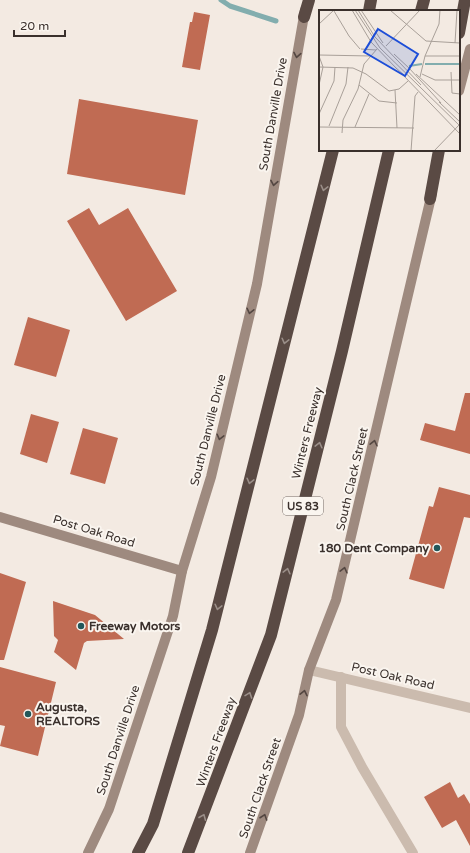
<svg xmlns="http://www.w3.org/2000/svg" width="470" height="853" font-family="'Varela Round',sans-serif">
<rect width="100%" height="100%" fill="#f3eae2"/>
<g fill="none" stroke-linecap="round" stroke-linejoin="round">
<polyline stroke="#82adae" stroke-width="5" points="221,0 230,6 276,21"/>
</g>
<g fill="#c06b53">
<polygon points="194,12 210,15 200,70 182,67 190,22 192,22"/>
<polygon points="79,99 198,120 185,195 67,174"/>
<polygon points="89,208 99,225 128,208 177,291 126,321 67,221"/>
<polygon points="28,317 70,330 56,377 14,365"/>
<polygon points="465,393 470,393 470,454 420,440 425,423 455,431"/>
<polygon points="31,414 59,422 47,463 20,454"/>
<polygon points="83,428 118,438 105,484 70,474"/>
<polygon points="439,487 470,495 470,518 464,517 444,589 409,579 429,506 433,507"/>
<polygon points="0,573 26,582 4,660 0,660"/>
<polygon points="53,601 95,615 124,639 87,641 84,643 76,670 54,652 58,640 54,636"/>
<polygon points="0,667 56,682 38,756 0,746 5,726 0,725"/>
<polygon points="450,782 458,798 464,794 470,804 470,846 456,820 442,828 424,797"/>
</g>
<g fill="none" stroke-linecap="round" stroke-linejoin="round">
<g stroke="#cbbbae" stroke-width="10">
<polyline points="309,670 470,708"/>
<polyline points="341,677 341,727 362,767 413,853"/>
</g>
<g stroke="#9e8a7f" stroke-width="10">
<polyline points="459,91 470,49"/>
<polyline points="0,517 182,571"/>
<polyline points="88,853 109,809 173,616 182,571 211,477 257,284 305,10"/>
<polyline points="250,853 299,715 309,670 336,600 432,193"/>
</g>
<g stroke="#5a4a44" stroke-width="12">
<polyline points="369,11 371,0"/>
<polyline points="421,11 424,0"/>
<polyline points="304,17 309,0"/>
<polyline points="459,33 465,0"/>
<polyline points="430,199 439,150"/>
<polyline points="138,853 153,824 212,630 333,150"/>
<polyline points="188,853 271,635 342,351 389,150"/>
</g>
</g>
<defs><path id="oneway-chevron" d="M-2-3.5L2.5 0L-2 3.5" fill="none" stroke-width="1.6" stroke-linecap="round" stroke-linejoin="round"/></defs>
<g stroke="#534641">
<use href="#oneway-chevron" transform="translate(297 55) rotate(100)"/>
<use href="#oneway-chevron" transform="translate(274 183) rotate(100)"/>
<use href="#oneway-chevron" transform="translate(250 311) rotate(103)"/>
<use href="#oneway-chevron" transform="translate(220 437) rotate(104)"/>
<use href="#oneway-chevron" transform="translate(374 443) rotate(-77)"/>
<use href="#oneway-chevron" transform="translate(344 570) rotate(-76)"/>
<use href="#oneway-chevron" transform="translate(304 693) rotate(-78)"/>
<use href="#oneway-chevron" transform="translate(264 817) rotate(-71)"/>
</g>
<g stroke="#9a8e88">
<use href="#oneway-chevron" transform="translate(324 188) rotate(104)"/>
<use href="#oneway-chevron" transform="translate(285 341) rotate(104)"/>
<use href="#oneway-chevron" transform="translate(319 445) rotate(-76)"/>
<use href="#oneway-chevron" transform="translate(250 481) rotate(104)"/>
<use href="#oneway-chevron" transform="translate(287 571) rotate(-76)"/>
<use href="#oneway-chevron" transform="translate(218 607) rotate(104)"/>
<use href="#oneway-chevron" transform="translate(249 695) rotate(-70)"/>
<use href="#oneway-chevron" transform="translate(203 817) rotate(-68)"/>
</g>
<g fill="#23575a" stroke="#faf5ef" stroke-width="1.5">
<circle cx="437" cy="548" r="4"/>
<circle cx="81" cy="626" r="4"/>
<circle cx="28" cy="714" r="4"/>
</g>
<g text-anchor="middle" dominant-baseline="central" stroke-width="4" stroke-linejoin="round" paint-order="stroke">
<rect fill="#faf5ef" stroke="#746b66" stroke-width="1" x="283" y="497" width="40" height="18" rx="3"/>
<g font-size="11" font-weight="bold" fill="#3a302c">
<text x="303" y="506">US 83</text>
</g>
<g font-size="12" fill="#3a302c" stroke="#faf5ef">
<text transform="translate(273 114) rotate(-80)">South Danville Drive</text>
<text transform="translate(208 430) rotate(-76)">South Danville Drive</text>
<text transform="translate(307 433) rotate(-76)">Winters Freeway</text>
<text transform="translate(352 479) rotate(-77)">South Clack Street</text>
<text transform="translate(94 531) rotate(17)">Post Oak Road</text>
<text transform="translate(393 676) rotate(13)">Post Oak Road</text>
<text transform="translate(118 740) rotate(-72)">South Danville Drive</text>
<text transform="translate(216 742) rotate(-70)">Winters Freeway</text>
<text transform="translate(260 788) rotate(-71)">South Clack Street</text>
</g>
<g font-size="12" font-weight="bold" fill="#3a302c" stroke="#faf5ef" text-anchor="start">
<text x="429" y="548" text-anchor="end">180 Dent Company</text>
<text x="89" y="626">Freeway Motors</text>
<text x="36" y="707">Augusta,<tspan x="36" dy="14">REALTORS</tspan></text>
</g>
</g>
<g transform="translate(319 10)">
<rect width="141" height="141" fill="#f3eae2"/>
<path fill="none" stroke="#82adae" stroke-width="2" d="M106 54H141M90 56 103 54"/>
<path fill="none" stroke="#a9a099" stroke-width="1" d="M33 0 52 32 78 59M36 0 61 38 141 116M39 0 56 27 102 75M42 0 64 33M71 0 107 31 141 33M15 1 30 26 41 39M0 14 15 0M136 33 138 0M67 36 101 0M42 39 57 40M75 44 91 59M0 45 52 46M0 46 4 57 0 75M106 46H141M0 57 34 58 47 64 70 81 80 79 89 71M77 58 86 66M90 58 122 93M132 62 133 83 141 84M97 64 141 105M103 64 116 70H141M84 65 141 124M101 67 106 46 120 14 121 0M40 75 60 91 78 93M76 80 78 118M120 92 141 112M0 104 15 71 16 57M10 116 27 74 29 57M0 117 95 118M36 117 50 84M23 123 24 110 39 79 45 54 58 39M92 141 96 86 99 82M115 141 141 114"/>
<path fill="#1d4ed8" fill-opacity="0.15" stroke="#1d4ed8" stroke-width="2" d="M59 19 99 44 86 66 45 42Z"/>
<rect width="141" height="141" fill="none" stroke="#3a302c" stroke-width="2"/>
</g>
<path d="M14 30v6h51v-6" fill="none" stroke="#3a302c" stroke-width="2"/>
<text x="20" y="30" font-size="12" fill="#3a302c" stroke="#faf5ef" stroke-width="3" paint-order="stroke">20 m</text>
</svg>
